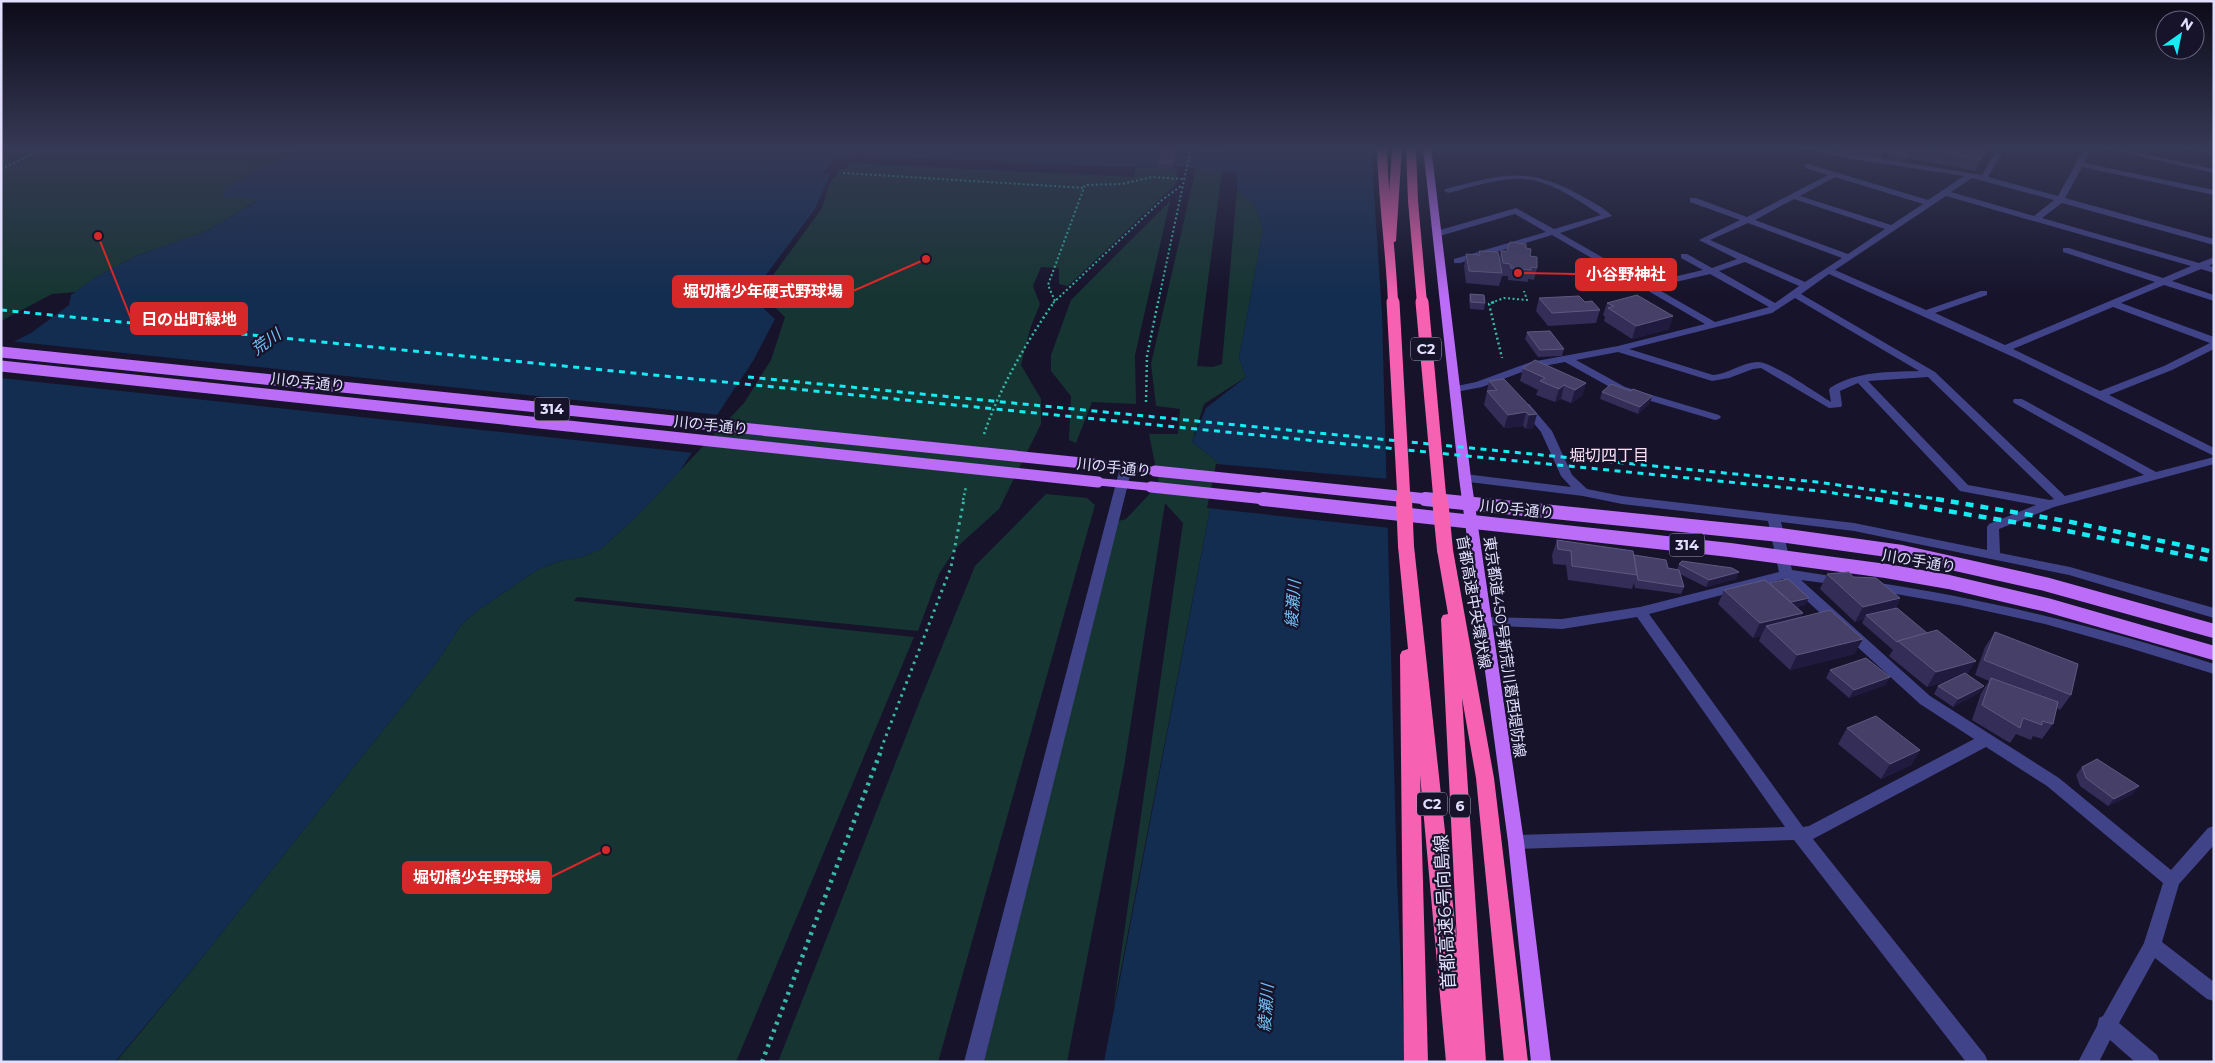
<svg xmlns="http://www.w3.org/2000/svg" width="2215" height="1063" font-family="Montserrat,'Noto Sans JP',sans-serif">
<rect width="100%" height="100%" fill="#16132b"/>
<g fill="#163532">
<polygon points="1,147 302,147 228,187 259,199 207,231 136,256 96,277 76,292 52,294 1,321"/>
<polygon points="1198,147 1225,147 1224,156 1196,156"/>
<polygon points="850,163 1134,177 1136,167 1159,166 1159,168 1177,169 1177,183 1068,286 1059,284 1059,268 1041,267 1033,286 1040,304 1030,329 1021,365 1041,399 1041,424 999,509 956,548 939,574 918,631 577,597 574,601 914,637 736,1062 116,1062 205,954 438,661 461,625 477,611 537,570 560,561 582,557 601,549 638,515 744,403 771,360 785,317 760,293 822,208 829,184 840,169 845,169"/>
<polygon points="1196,168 1222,171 1197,366 1213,367 1222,364 1237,189 1256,207 1263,230 1239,358 1246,377 1204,404 1192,442 1219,463 1113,1010 1183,523 1165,503 1124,767 1067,1062 984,1062 1115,522 1126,519 1159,484 1149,434 1178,434 1180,409 1156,406 1151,364"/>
<polygon points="1170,201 1135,355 1136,404 1092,402 1076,443 1069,440 1071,396 1051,371 1051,355 1071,300"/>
<polygon points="1046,494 1087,498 1095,505 938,1062 778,1062 919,703 975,566"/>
</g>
<g fill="#132d50">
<polygon points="302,147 1042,147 1124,150 1161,155 1159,166 1116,167 854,155 833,160 823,173 830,175 815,209 754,291 746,290 742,298 763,308 775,319 753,361 679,472 638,515 601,549 582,557 560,561 537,570 477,611 461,625 438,661 205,954 115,1062 1,1062 1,348 31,333 69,305 71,295 96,277 136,256 207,231 258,200 222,196 228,187"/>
<polygon points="1246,147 1371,147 1382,314 1397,879 1405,1062 1104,1062 1219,463 1192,442 1206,408 1246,377 1239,358 1263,230 1256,207 1237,189 1237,173 1173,166 1175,156 1239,156"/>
</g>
<g fill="#16132b">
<polygon points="9,341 720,415 694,453 1,378 1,345"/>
<polygon points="1216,464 1389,479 1390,528 1207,508"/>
</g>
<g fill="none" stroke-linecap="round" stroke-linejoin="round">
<g stroke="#38b8a9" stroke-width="2" stroke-dasharray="2 2.5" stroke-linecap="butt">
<polyline points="1,169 47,147"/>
<polyline points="843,173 1085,188"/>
<polyline points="1055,301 1048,285 1085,185 1122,184 1152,177 1183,179"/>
<polyline points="1053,303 1162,200 1181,186"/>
<polyline points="1158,303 1191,147"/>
<polyline points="1491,303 1504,298 1527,300 1524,291"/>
</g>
<g stroke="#38b8a9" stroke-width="2.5" stroke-dasharray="2 3" stroke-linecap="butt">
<polyline points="1494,302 1489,304 1502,358"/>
<polyline points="1146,402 1147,356 1158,302"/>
<path d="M984 434C1000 387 1026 343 1054 302"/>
<polyline points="963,500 966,487"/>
</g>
<polyline stroke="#38b8a9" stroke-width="3" stroke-dasharray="2.5 4.5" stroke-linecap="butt" points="881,749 951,567 964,499"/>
<polyline stroke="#38b8a9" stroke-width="4.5" stroke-dasharray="3 5" stroke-linecap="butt" points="762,1062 882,748"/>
<g fill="#414388" fill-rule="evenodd">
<path d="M1796 147H1810L1982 175 1998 147H2006L1988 177 2058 196 2085 147H2093L2084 163 2214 190V195L2082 167 2065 198 2214 239V245L2062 203 2042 218 2199 263 2214 257V263L2209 266 2214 267V273L2201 269 2172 281 2214 295V301L2164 285 2121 303 2214 337V349L2172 370 2109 395 2214 448V456L2020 360 1829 274 1801 294 1935 372 2065 496 2144 475 2014 403 2013 401 2014 399H2022L2156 472 2214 457V464L2054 507 1999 529 2000 553 2070 567 2214 608V618L2069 575 1854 531 1781 522 1792 570 1844 578 1846 581 1844 584 1839 585 1801 580 1930 696 2059 778 2171 870 2208 828 2214 826V845L2179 884 2162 942 2214 982V1001L2207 999 2155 958 2119 1023 2157 1055 2160 1062H2135L2110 1040 2099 1062H2078L2097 1026 2099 1018 2103 1016 2144 943 2163 883 2047 786 1986 747 1813 839 1985 1055 1988 1062H1966L1794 840 1516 849 1510 847 1508 842 1510 837 1516 835 1785 827 1637 617 1562 629 1481 625 1479 622 1481 619 1486 617 1562 619 1640 607 1779 572 1768 521 1622 504 1583 496 1461 481 1459 478 1465 474 1571 487 1561 476 1541 432 1521 408 1520 406 1521 404H1529L1552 431 1572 475 1587 489 1622 496 1854 523 1987 550V527L1989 524 2036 505 1960 491 1858 383 1840 391 1842 405 1841 407 1829 408 1761 368 1753 369 1729 378 1712 381 1618 352 1576 360 1625 387 1719 415 1721 417 1719 419 1715 420 1617 391 1565 362 1533 368 1482 387 1456 392 1451 389 1452 387 1476 382 1531 362 1618 346 1705 324 1552 235 1460 263H1454V259L1546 232 1515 214 1436 237 1433 236V232L1516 208 1554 229 1601 215C1580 202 1557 185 1532 180 1505 175 1474 187 1448 193L1444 191 1445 189C1502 175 1525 165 1580 195 1590 201 1604 207 1612 216L1560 233 1647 283 1703 270 1681 258V254H1687L1712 268 1737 259 1699 240 1740 220 1690 202V198H1696L1747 217 1828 175 1805 168V164H1808L1928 200 1964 176 1846 158ZM1835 177 1923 204 1891 225 1800 196ZM1972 178 2054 200 2034 216 1951 192ZM1946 196 2191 266 2163 278 2069 248H2063V252L2155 282 2005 345 1935 313 1987 295V291H1981L1926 310 1835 270ZM1794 199 1885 229 1848 254 1755 220ZM1748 223 1842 258 1805 282 1710 240ZM1745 262 1799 286 1775 303 1719 271ZM1710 274 1769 307 1715 322 1654 287ZM1795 298 1919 371C1889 372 1856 371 1830 388L1829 390 1831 402C1816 393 1771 361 1757 362 1741 363 1728 374 1713 375L1629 349 1772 313ZM2113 307 2210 343 2164 366 2100 391 2013 349ZM1928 377 2054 499 2050 500 1968 485 1868 381ZM1783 579 1920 704 1974 739 1809 826 1803 827 1649 614Z"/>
<polygon points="2098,147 2111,147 2214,169 2214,173"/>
<polygon points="2183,147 2214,150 2214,154 2187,149"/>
<polygon points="1126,464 1132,468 984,1062 964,1062 1120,468"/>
<path d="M1872 582C1989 599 2102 628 2214 664V674L2126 647 2045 624 1959 605 1867 589 1865 586 1867 583Z"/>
</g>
<g fill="#bb6df7" fill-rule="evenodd">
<polygon points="1423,147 1431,147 1471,478 1524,842 1551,1062 1531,1062 1508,842 1459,478"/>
<polygon points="1102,462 1155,467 1161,471 1155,475 1098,467 1096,465 1098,463"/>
<polygon points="1098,478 1151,483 1157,487 1151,491 1094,485 1092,482"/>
</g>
<g fill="#f661b2" fill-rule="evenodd">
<polygon points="1392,147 1402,147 1396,241 1391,244 1386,241"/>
<polygon points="1406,541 1414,546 1457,942 1441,619 1443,615 1448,614 1437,550 1445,545 1453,550 1494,778 1528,1062 1504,1062 1476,778 1462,698 1486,1062 1446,1062 1420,775 1428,1062 1404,1062 1400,655 1402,651 1408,649 1398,546"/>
</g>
<g stroke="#16eaf2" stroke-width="3" stroke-dasharray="6 5.5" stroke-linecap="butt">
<polyline points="1,310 1819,491 1883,500"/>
<polyline points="748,377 1817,482 1944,500"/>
</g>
<g stroke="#16eaf2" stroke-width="4.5" stroke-dasharray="8 7" stroke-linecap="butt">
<polyline points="1875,499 2067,531 2214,561"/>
<polyline points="1936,499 2066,521 2214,552"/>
</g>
<g stroke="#bb6df7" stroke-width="11">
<polyline points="1,352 1102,465"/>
<polyline points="1,366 1098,482"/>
<polyline points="1155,471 1437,500"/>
<polyline points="1151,487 1274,500"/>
</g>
<g stroke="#bb6df7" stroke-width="14">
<polyline points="1263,499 1730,550 1886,571 1949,582 2047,605 2214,653"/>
<polyline points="1425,499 1780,535 1902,552 2045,584 2214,631"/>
</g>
<g stroke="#f661b2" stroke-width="10">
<path d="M1382 147C1383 199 1391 251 1393 303"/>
<polyline points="1411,147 1413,201 1422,303"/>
</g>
<g stroke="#f661b2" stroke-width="13">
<polyline points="1393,302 1404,500"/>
<polyline points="1422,302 1440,500"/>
</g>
<g stroke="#f661b2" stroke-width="16">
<polyline points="1404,499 1406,546"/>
<polyline points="1440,499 1445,550"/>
</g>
</g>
<g fill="#332d57">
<polygon points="1817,147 1828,147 1826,149"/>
<polygon points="1836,147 1887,147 1881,159 1835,150"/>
<polygon points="1893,147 1980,147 1988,148 1983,159 1981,159 1975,171 1909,158 1907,162 1887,160 1886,157 1888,151 1891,151"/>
<polygon points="1176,148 1176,153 1173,169 1158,168 1159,162"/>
<polygon points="1479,251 1499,257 1501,251 1530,256 1537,268 1534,280 1528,279 1528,282 1508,280 1508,276 1502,276 1499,286 1466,283 1464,267 1466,254 1478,255"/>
<polygon points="1470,294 1485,303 1484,310 1470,309 1469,300"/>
<polygon points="1539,298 1585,302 1600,310 1596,323 1548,326 1536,311"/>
<polygon points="1607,303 1673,316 1669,329 1632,339 1604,321 1605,317 1603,315"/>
<polygon points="1527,332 1564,349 1562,356 1538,357 1525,339"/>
<polygon points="1523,368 1586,383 1582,396 1571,403 1561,399 1555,402 1536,395 1538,390 1520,381"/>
<polygon points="1489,381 1537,414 1533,428 1526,429 1523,426 1504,428 1484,405"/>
<polygon points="1631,391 1650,403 1638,414 1600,399 1602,392"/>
<polygon points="1557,540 1634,555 1668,568 1677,570 1679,564 1736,579 1706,587 1680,574 1684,587 1681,594 1635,588 1634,583 1632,589 1568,580 1566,565 1553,564 1552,555"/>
<polygon points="1827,574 1853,577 1900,598 1895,609 1967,675 1979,693 1953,707 1934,694 1938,686 1948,681 1927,687 1889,656 1893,650 1862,623 1864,619 1855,622 1820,589"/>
<polygon points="1769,583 1809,598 1805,605 1797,607 1803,613 1801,617 1863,639 1854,654 1790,670 1759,641 1761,636 1753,638 1718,604 1724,590"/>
<polygon points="1995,632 2071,695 2060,710 2057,708 2053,724 2042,739 2033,736 2031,740 2016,734 2010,743 1972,720 1981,693 1989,681 1975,675 1985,647"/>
<polygon points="1830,670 1890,677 1885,685 1849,698 1826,678"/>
<polygon points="1847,728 1920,750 1911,765 1881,779 1838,744"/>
<polygon points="2082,767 2133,794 2108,806 2080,786 2076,775"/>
</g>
<g fill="#201b3e">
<polygon points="1176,148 1176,153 1173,169 1173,163"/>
<polygon points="1673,316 1669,329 1632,339 1636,326"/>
<polygon points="1586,383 1582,396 1571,403 1575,390"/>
<polygon points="1564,385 1561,399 1555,402 1559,389"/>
<polygon points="1652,396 1650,403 1638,414 1640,407"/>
<polygon points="1526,412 1523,426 1504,428 1508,415"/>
<polygon points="1537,414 1533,428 1526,429 1529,415"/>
<polygon points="1739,572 1736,579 1706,587 1709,580"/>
<polygon points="1809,598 1805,605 1781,611 1784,604"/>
<polygon points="1900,598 1892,613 1866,615 1864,619 1855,622 1863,607"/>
<polygon points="1803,613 1796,627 1766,626 1761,636 1753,638 1760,623"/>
<polygon points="1863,639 1854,654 1790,670 1797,655"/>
<polygon points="1976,661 1967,675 1927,687 1936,672"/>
<polygon points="1890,677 1885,685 1849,698 1854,690"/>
<polygon points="1984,686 1979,693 1953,707 1958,699"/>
<polygon points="1920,750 1911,765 1881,779 1890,764"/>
<polygon points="2139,786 2133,794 2108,806 2114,799"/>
</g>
<g fill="#464069" stroke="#5e5980">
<polygon points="1162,147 1176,148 1173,163 1159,162"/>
<polygon points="1849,147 1872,147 1885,149 1884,153"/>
<polygon points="1912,147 1975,147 1984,149 1981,160"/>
<polygon points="1975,147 1980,147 1988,148 1985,154 1983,153 1984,149"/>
<polygon points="1888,151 1910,155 1910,157 1889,154"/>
<polygon points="1510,242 1526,244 1526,248 1531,249 1530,256 1537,257 1537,268 1531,267 1531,270 1511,268 1510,264 1503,263 1501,251 1507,251"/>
<polygon points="1479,251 1498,252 1502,273 1469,271 1466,254 1480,255"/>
<polygon points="1470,294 1484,295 1485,303 1471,302"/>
<polygon points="1637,295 1673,316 1636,326 1608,308 1614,306 1607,303"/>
<polygon points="1579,296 1585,302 1592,301 1600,310 1552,313 1539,298"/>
<polygon points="1550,331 1564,349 1540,350 1527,332"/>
<polygon points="1535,360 1586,383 1575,390 1564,385 1559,389 1540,381 1545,378 1523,368"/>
<polygon points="1504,379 1537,414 1529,415 1526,412 1508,415 1487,391 1497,390 1489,381"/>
<polygon points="1611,384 1631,391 1633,389 1652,396 1640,407 1602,392"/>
<polygon points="1557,540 1633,551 1637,575 1572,566 1571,551 1558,549"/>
<polygon points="1634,555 1666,560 1668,568 1679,570 1684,587 1638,580"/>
<polygon points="1682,561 1732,568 1739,572 1709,580 1679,564"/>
<polygon points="1849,572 1853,577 1876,578 1900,598 1863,607 1827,574"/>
<polygon points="1788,579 1809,598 1791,602 1769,583"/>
<polygon points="1765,580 1803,613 1760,623 1724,590"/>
<polygon points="1897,608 1927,633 1898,641 1897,642 1866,615"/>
<polygon points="1830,610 1863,639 1797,655 1766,626"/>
<polygon points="1937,630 1976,661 1936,672 1898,641"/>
<polygon points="1995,632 2078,664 2071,695 1984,660"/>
<polygon points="1866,658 1890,677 1854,690 1830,670"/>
<polygon points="1965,673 1984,686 1958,699 1938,686"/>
<polygon points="1991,678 2058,702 2053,724 2042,721 2042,725 2023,718 2020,728 1982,705"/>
<polygon points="1876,716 1920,750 1890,764 1847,728"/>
<polygon points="2097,759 2139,786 2114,799 2086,778 2082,767"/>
</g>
<linearGradient id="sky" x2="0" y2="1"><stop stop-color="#0c0a18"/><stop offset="0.5" stop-color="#363955"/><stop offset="1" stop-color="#363955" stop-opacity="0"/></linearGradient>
<rect width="2215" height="296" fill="url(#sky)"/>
<g text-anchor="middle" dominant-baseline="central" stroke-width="4.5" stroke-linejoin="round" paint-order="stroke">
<g fill="#16132b" stroke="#a4a2be" stroke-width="1">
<rect x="1411" y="337.5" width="30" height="23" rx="4"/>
<rect x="534.5" y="397.5" width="35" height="23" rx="4"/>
<rect x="1669.5" y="533.5" width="35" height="23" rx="4"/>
<rect x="1417" y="792.5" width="30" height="23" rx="4"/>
<rect x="1450" y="794.5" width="20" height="23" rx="4"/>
</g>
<g font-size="14" font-weight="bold" fill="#e1dffd">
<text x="1426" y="349">C2</text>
<text x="552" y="409">314</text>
<text x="1687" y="545">314</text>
<text x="1432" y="804">C2</text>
<text x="1460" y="806">6</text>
</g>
<g font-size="15" fill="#e1dffd" stroke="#16132b">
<text transform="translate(308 382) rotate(6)">川の手通り</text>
<text transform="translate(711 425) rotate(6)">川の手通り</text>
<text transform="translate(1114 467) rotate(6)">川の手通り</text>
<text transform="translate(1517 509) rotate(6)">川の手通り</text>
<text transform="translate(1919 561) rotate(10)">川の手通り</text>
<text transform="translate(1474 602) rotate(80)">首都高速中央環状線</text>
<text transform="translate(1505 647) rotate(82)">東京都道450号新荒川葛西堤防線</text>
</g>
<g font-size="16" font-style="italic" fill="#73c2f7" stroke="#16132b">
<text transform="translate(266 342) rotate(-36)">荒川</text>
<text transform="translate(1293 604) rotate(-86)">綾瀬川</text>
<text transform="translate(1266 1008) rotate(-86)">綾瀬川</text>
</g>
<g font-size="16" fill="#fde1f5" stroke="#16132b">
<text x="1609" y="455">堀切四丁目</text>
</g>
<g font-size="18" fill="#e1dffd" stroke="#16132b">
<text transform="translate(1445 912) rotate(-93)">首都高速6号向島線</text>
</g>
</g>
<path fill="none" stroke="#d62828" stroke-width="2" d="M1518 273L1576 274M926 259L853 291M98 236L131 319M606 850L551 877"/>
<g fill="#d62828" stroke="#16132b" stroke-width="2">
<circle cx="1518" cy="273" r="5"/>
<circle cx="926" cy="259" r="5"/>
<circle cx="98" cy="236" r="5"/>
<circle cx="606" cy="850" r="5"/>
</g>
<g fill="#d62828" stroke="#d62828" stroke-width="2">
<rect x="1576" y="259" width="100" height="31" rx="5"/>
<rect x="673" y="276" width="180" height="31" rx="5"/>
<rect x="131" y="303" width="116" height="31" rx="5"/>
<rect x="403" y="862" width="148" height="31" rx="5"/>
</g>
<g font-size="16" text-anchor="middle" font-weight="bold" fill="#fff">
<text x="1626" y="280">小谷野神社</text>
<text x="763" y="297">堀切橋少年硬式野球場</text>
<text x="189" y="325">日の出町緑地</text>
<text x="477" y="883">堀切橋少年野球場</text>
</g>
<rect width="2215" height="1063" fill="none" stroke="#e1dffd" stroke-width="5"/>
<g transform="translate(2180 35) rotate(33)"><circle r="24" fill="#16132b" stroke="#67657f"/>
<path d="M0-4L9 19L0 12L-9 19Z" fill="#16eaf2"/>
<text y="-8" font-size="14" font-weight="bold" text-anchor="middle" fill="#e1dffd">N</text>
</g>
</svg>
